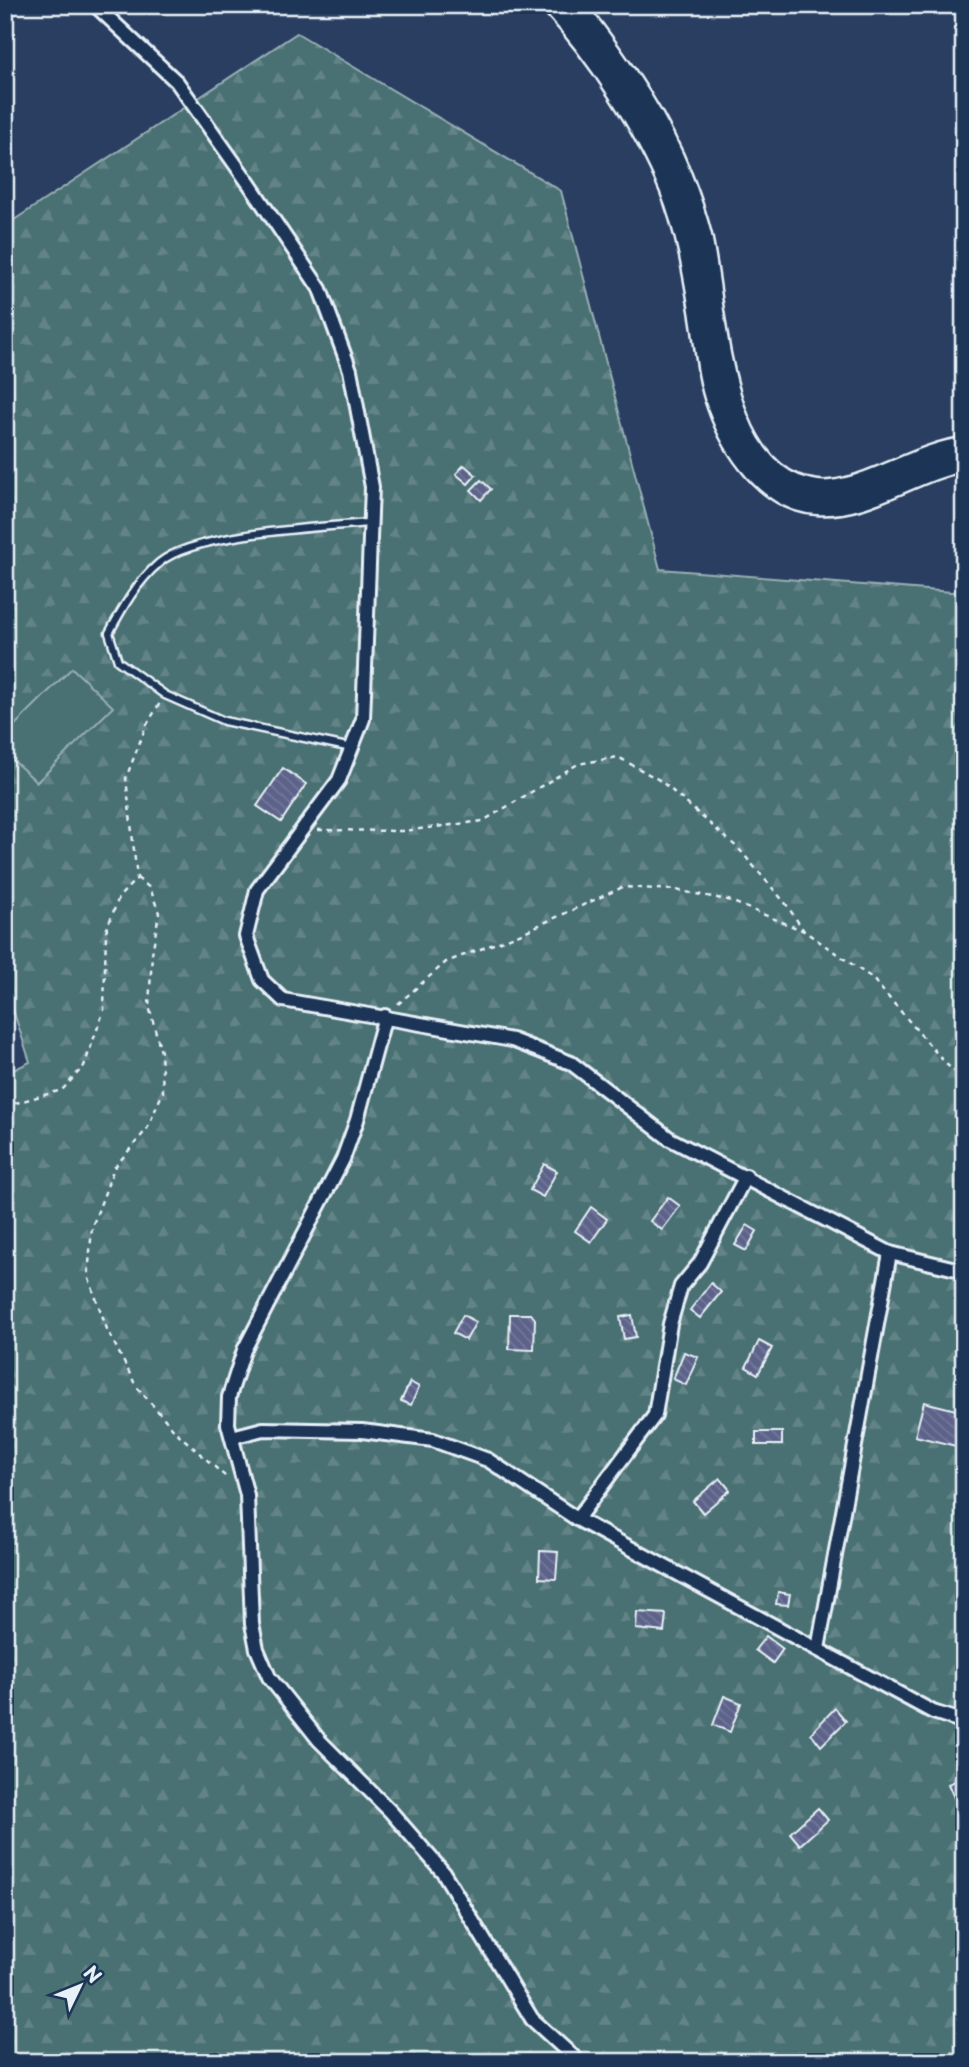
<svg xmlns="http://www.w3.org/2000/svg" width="969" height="2067" font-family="'Playpen Sans',sans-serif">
<defs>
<pattern id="forest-firs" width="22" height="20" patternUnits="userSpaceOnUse" patternTransform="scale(1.75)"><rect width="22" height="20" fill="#496f72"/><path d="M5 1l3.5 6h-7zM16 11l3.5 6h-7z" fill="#638487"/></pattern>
<pattern id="building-back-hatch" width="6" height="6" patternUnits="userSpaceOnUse" patternTransform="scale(1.75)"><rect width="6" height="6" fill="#5b6289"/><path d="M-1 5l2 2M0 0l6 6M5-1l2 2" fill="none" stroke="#73799a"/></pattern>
</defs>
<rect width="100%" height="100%" fill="#293e61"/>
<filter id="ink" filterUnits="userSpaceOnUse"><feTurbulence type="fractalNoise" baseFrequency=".0143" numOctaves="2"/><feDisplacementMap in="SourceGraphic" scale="14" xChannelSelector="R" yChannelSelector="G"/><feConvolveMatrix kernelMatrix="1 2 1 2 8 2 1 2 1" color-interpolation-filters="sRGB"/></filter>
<g filter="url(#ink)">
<polygon fill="url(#forest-firs)" stroke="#98b0b5" stroke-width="2" points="297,33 561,191 660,569 964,593 964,2062 5,2062 5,1074 30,1062 5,985 5,226"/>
<polygon fill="#496f72" stroke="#98b0b5" stroke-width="2" points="72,668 113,707 37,782 5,753 5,735"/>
<g fill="url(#building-back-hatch)" stroke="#e8f1f8" stroke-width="2">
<polygon points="464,465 476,475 468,484 456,474"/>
<polygon points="481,480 491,489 481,500 471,490"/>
<polygon points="283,768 306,784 281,822 257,806"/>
<polygon points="544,1164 557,1171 543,1197 530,1190"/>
<polygon points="668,1197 680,1206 662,1230 650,1221"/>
<polygon points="591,1207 607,1219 591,1242 575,1231"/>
<polygon points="747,1225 757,1231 746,1251 735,1245"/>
<polygon points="711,1283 721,1292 700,1318 690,1310"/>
<polygon points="510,1314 531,1314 535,1319 534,1350 509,1349"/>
<polygon points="463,1315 476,1322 466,1340 453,1333"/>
<polygon points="632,1315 636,1337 624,1339 620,1317"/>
<polygon points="759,1341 772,1348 758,1374 746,1367"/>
<polygon points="684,1352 698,1357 686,1385 673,1379"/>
<polygon points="410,1382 419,1387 411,1405 401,1401"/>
<polygon points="924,1402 964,1412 964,1448 915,1436"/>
<rect x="756" y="1432" width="26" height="13"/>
<polygon points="720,1478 730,1490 703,1513 693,1501"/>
<polygon points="540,1551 558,1552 556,1579 539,1578"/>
<polygon points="778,1592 790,1594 788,1605 776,1604"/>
<polygon points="637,1612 666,1614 664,1632 636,1629"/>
<polygon points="766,1636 783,1649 773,1663 755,1650"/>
<polygon points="724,1696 741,1703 730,1732 713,1725"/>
<polygon points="835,1708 846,1721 821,1746 811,1733"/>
<polygon points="964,1777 964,1807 959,1809 948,1784"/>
<polygon points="818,1808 828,1820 800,1845 790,1833"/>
</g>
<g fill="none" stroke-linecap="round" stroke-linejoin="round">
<g stroke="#e8f1f8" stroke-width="11">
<path id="service" d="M352 748 224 721 165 695 118 661 109 633C123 607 137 582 159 563 193 533 322 527 370 523"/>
</g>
<g stroke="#e8f1f8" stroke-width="18">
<g id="minor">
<polyline points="95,5 177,82 250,185 320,289 350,370 372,487 363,719 339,780 257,890 246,936 262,980 283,1000 512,1040 571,1063 670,1139 890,1253 964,1271"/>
<polyline points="385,1016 357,1120 343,1159 244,1350 229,1397 228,1424 247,1495 252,1624 257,1649 269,1677 319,1740 391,1812 443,1872 532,2019 579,2062"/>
<polyline points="232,1437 263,1429 362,1431 433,1440 488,1460 577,1519 933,1712 964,1722"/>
<polyline points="577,1519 655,1415 670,1324 681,1286 700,1263 746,1176"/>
<polyline points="818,1649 890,1253"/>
</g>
</g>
<g stroke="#e8f1f8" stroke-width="23">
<g id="secondary">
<path d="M551 5C596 54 644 127 669 188 686 230 694 278 701 322 705 350 707 379 717 406 732 449 767 502 817 505 868 509 914 470 964 462"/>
<path d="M575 5C616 56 658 115 682 176 690 196 697 216 702 236 719 310 717 478 817 490 859 495 917 452 964 447"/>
</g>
</g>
<g stroke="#e8f1f8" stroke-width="2.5" stroke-dasharray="5 5" stroke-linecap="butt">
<polyline points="318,830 403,831 483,821 578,764 618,757 661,781 739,849 786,904 804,931"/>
<polyline points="137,878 150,888 159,913 152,954 149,1006 161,1052 163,1092 147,1129 114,1168 92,1227 88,1276 107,1329 136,1386 176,1432 226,1477"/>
<polyline points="398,1004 446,962 515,936 623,887 675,890 728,900 804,931 872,978 946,1064 964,1079"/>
<polyline points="5,1106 62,1090 84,1066 104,1010 106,931 119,897 137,878 126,778 146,726 160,703"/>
</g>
<use href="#service" stroke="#1d3557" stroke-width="6"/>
<use href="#minor" stroke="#1d3557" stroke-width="12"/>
<use href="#secondary" stroke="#1d3557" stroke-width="18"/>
</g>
</g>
<rect width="969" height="2067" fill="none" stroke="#1d3557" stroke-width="28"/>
<rect x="14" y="14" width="941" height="2039" fill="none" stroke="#e8f1f8" stroke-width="2.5" filter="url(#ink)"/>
<g transform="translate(80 1986) rotate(47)" stroke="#1d3557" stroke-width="5" paint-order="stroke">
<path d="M0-5L12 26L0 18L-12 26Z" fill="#e8f1f8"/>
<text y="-10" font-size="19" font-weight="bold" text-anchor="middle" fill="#e8f1f8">N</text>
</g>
</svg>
